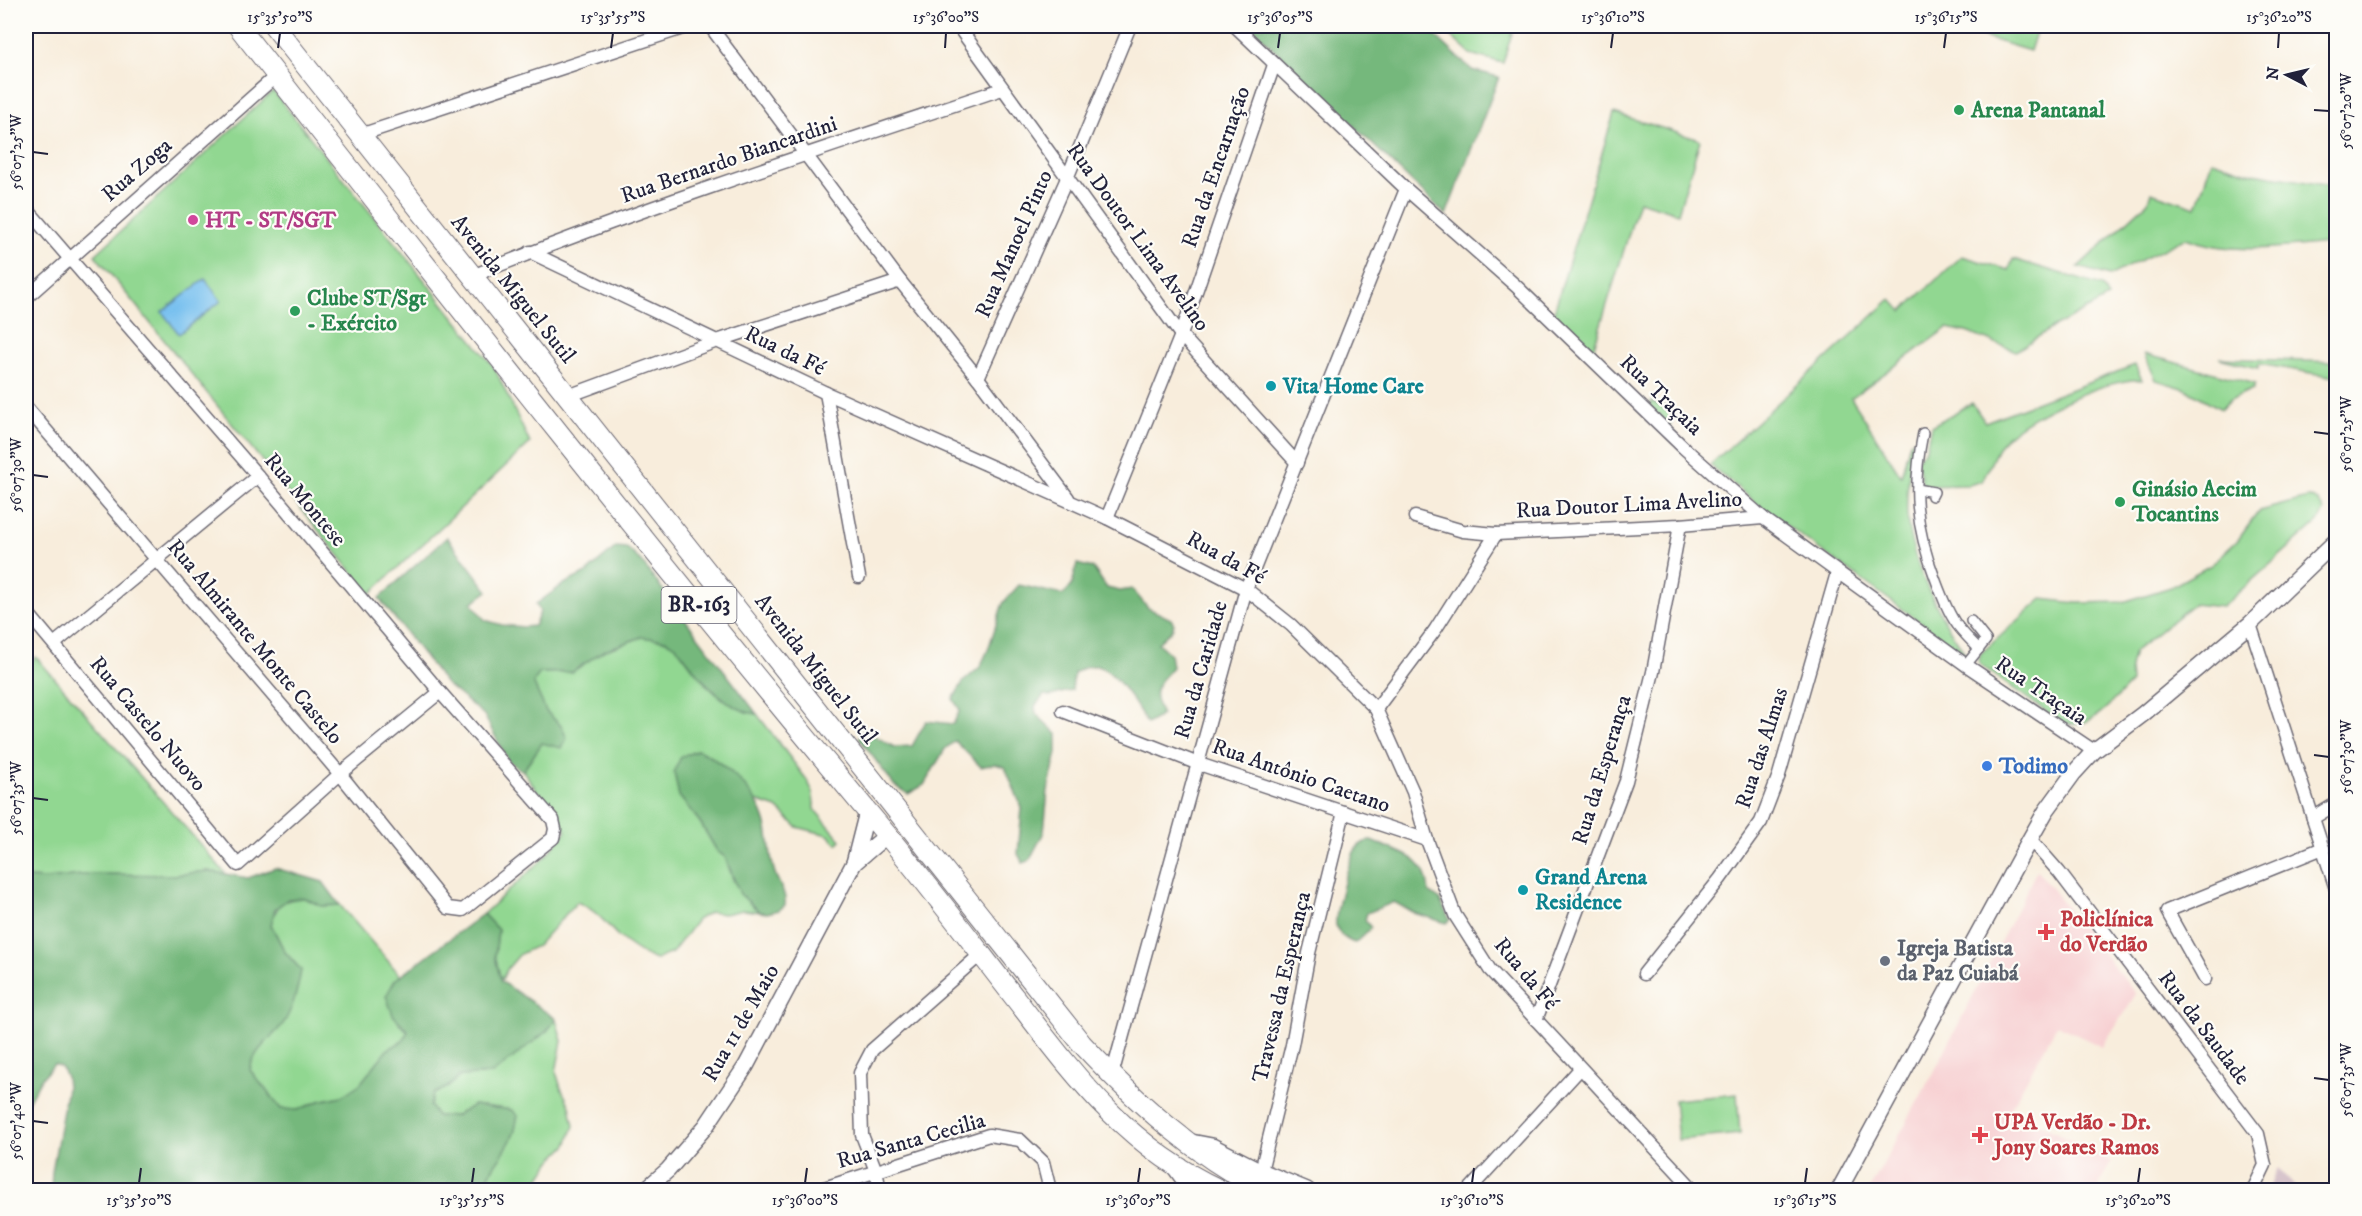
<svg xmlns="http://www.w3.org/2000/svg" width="2362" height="1216" font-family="'IM FELL DW Pica',serif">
<rect width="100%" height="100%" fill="#fdfcf7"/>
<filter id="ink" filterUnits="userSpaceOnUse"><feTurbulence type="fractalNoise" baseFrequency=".0167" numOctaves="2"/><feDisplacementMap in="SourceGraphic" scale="12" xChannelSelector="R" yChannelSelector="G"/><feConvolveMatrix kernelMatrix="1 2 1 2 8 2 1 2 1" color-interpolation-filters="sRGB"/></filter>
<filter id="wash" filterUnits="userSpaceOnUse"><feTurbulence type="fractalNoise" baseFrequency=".008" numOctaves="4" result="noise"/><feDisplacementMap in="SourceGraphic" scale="24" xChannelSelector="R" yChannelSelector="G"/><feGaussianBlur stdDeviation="1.35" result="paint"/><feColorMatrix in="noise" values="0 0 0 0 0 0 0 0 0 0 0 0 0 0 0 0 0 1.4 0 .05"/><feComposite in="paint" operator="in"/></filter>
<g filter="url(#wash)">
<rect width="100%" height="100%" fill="#f8eddc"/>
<polygon fill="#f7cfd1" points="2037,870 2136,994 2102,1047 2057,1025 2011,1108 2111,1162 2096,1190 1869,1190 1936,1068"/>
<polygon fill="#d2bdc6" points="2278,1168 2298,1190 2267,1190"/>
<g fill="#91d791" stroke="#5a7c66" stroke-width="1.5">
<polygon points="1440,26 1459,26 1471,33 1485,29 1488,26 1514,26 1503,63 1470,54"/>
<polygon points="1947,26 2038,26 2030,51"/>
<polygon points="273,91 494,367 530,443 370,594 95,255"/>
<polygon points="1614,113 1700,140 1678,213 1639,201 1593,350 1553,315"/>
<path d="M2212 160 2248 172 2336 187V242C2288 247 2232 256 2186 238L2109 276 2078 267 2148 202 2151 192 2196 207Z"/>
<path d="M1962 256 2009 270 2013 259 2102 286 2108 298 2052 328 2016 351 1966 332 1947 328 1851 398 1901 476 1910 442 1913 440C1911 464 1905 490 1907 514 1911 565 1938 613 1966 655L1765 510 1710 465 1891 299 1902 311Z"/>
<polygon points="2144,354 2255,384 2253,389 2231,399 2221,409 2186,389 2156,380"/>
<polygon points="2219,358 2336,362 2336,377 2259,364 2258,368"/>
<path d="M2135 365 2142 380C2109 377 2026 415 2004 440 1993 452 1991 467 1982 481L1969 485 1923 486 1917 460 1926 448 1931 426 1972 403 1985 422Z"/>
<polygon points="1651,402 1675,409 1669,429 1649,408"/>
<path d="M2308 498C2318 498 2320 503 2324 511L2318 522 2222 607 2193 604 2134 652 2130 667 2131 683C2112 701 2091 732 2062 723L1979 664 1980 654 2042 599 2077 603 2123 602 2171 587 2211 565 2238 540 2259 511Z"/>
<path d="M642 637C652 638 663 638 673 644 680 649 685 659 691 666 707 688 728 709 757 714L807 780 812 790 815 810 841 840 837 844 828 835 797 827 777 808 756 801 712 757 698 750 681 757 674 772 679 796 700 822 717 851 725 857 734 882 748 902 760 912 743 910 724 914 710 912 697 920 672 953 655 960C641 953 629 946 618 936 603 921 598 911 577 902L537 946 520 954 508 968 501 981 495 956 498 930 483 914 544 858 566 831 523 771 542 743 561 726 546 712 532 681 540 673 572 672 603 651Z"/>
<polygon points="36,657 227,875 208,871 175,875 91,874 47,879 26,878 26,667"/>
<path d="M305 898 321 906 340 905 401 976 395 980 399 1024 408 1031 403 1041 387 1050 360 1084 342 1096 319 1101 298 1110 281 1109 250 1070C253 1050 271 1039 282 1024 293 1010 298 988 301 970L285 952 271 924C277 903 283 899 305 898Z"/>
<polygon points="556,1019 562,1041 556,1072 561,1088 570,1106 574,1126 567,1145 551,1161 532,1190 485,1190 486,1182 498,1158 513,1136 512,1110 474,1105 455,1116 437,1116 430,1106 433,1094 448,1087 460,1076 492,1074 547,1031"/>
<polygon points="1737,1094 1740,1134 1678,1140 1674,1100"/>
</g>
<g fill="#74b87b" stroke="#4b6d5b" stroke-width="1.5">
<polygon points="1250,26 1425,26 1472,70 1499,77 1446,215"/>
<polygon points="447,537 488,591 472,603 485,620 502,625 524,627 534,626 540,612 536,604 564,584 586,573 616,547 627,548 641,561 757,714 746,712 732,705 715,692 700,677 676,646 665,640 641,637 603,651 572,672 540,673 533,682 546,711 561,726 567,738 561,748 542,743 523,771 508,761 484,715 446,684 379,598"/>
<path d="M1077 564 1093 568 1107 588 1120 591 1132 589 1148 608 1171 619 1174 624 1172 630 1158 643 1170 654 1172 667C1155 688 1150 690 1162 715L1147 724C1138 708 1116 670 1097 666 1089 665 1081 669 1074 673L1072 690 1051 696 1044 695 1035 706 1036 714 1057 734V753L1048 790 1044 832 1029 861 1023 863 1018 854 1022 808 1005 767 995 764 981 767 955 741 945 749 924 785 908 794 894 785 859 738 864 730 894 747 912 746 926 721 953 724 960 710 953 699 963 682 980 667 988 650 1003 603 1019 585 1063 595 1072 585Z"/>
<path d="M698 750C727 764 761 795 767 829 770 843 770 856 774 870 777 883 787 892 785 905L779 910 767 913 760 912 740 894 725 857 717 851 700 822 679 796 674 772 681 757Z"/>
<path d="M1372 841C1402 854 1426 855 1429 892L1439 899 1450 920 1446 923 1414 913 1394 902 1367 913 1365 920 1371 928 1355 943C1347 941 1338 934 1336 925 1334 916 1350 856 1356 849 1361 843 1365 841 1372 841Z"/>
<path d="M275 868 323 882 340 905 321 906 305 898 288 899 275 909 271 925 285 952 301 970C298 988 293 1009 283 1024 271 1039 253 1050 250 1070L281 1109 298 1110 319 1101 342 1096 360 1084 387 1050 403 1041 408 1031 393 1015 386 996 395 980 483 914 498 930 495 956 501 981 556 1019 547 1031 492 1074 460 1076 448 1087 433 1094 430 1106 437 1116H455L474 1105 512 1110 518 1116C516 1122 516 1130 513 1135 506 1155 487 1168 485 1190H51L52 1172 67 1088 66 1077 61 1067 54 1064 41 1079 26 1105V878L47 879 91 874 175 875 208 871 248 878Z"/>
</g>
<g fill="#77c0ef" stroke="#4c7195" stroke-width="1.5">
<polygon points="1459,26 1488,26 1477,34 1471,33"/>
<polygon points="205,279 221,301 179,334 162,312"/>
</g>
</g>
<g filter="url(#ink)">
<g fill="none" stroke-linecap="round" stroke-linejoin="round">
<g stroke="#6d6973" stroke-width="12">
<g id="pedestrian">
<path d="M1923 433C1912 488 1915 526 1935 578 1941 594 1947 611 1957 625 1963 633 1971 641 1979 649"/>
<polyline points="1917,489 1934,492 1932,496"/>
<polyline points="1966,665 1986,640 1971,621"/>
</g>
</g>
<g stroke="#6d6973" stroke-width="15">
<g id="minor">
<polyline points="710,26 900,281 978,378 1068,498"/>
<polyline points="958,26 1181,335 1297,463"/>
<polyline points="1235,26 1406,189 1516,286 1684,448 1763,518 1966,665 2094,751"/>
<polyline points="360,135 689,26"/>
<polyline points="26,208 258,476 440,692 553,820 555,829 553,838 463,910 448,908 340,774 26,407"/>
<polyline points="530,252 826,393 1107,518 1246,589 1291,625 1376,709 1413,792 1427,840 1455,915 1490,970 1694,1190"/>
<path d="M472 276C646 206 825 148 1002 89"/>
<polyline points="26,298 277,75"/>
<polyline points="978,378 1068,176 1130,26"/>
<polyline points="826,393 859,577"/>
<polyline points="568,396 717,341 900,281"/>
<polyline points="1415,517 1463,531 1496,534 1680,525 1763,518"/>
<polyline points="1107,518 1181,335 1274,65"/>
<polyline points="26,611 238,865 340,774 440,692"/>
<polyline points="2250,624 2336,889"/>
<polyline points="54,644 258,476"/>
<polyline points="1376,709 1435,630 1496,534"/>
<polyline points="1063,711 1196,763 1427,840"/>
<polyline points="2313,818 2336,804"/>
<polyline points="2030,839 2059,872 2258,1134 2265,1165 2253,1190"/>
<polyline points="1644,974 1720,879 1761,822 1779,775 1837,573"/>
<polyline points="2205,979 2167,911 2323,848"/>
<polyline points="1536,1020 1626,781 1653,672 1680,525"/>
<polyline points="1112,1075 1246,589 1406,189"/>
<polyline points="1261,1171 1292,1045 1309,953 1344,812"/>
<polyline points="818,1190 989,1135 1020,1140 1043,1162 1050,1190"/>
<polyline points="880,1190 876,1171 862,1135 860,1073 872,1050 981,954"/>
<polyline points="1469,1190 1580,1069"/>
</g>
</g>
<g stroke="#6d6973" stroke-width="18">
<g id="tertiary">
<polyline points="854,863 887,835"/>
<polyline points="1191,1142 1212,1146 1261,1171 1307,1190"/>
<polyline points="1176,1169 1184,1180 1195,1190"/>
<polyline points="645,1190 668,1170 706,1126 746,1066 854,863 867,812"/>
<polyline points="1839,1190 2030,839 2046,811 2073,774 2094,751 2143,714 2250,624 2336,541"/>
</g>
</g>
<g stroke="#6d6973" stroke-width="22">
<g id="trunk">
<path d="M238 26C451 298 665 570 887 835 931 888 973 944 1015 998 1076 1077 1127 1147 1220 1190"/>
<path d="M274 26 1082 1044C1135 1101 1193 1154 1263 1190"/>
</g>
</g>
<use href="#pedestrian" stroke="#fff" stroke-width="9"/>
<use href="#minor" stroke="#fff" stroke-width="12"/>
<use href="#tertiary" stroke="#fff" stroke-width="15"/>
<use href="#trunk" stroke="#fff" stroke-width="20"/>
</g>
</g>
<path fill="none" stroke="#22223b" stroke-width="2" d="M278 48 280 33M611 48 613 33M945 48 946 33M1278 48 1280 33M1611 48 1613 33M1944 48 1946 33M2278 48 2279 33M2314 110 2329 111M33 152 48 154M2314 432 2329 434M33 475 48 477M2314 755 2329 757M33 798 48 800M2314 1078 2329 1080M33 1121 48 1123M139 1183 141 1168M472 1183 474 1168M805 1183 807 1168M1138 1183 1140 1168M1472 1183 1474 1168M1805 1183 1807 1168M2138 1183 2140 1168"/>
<g fill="#2e9e5b" stroke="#fdfcf7" stroke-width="2">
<circle cx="1959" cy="110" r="6"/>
<circle cx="295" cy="311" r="6"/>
<circle cx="2120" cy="502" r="6"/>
</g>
<circle fill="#d1479c" stroke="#fdfcf7" stroke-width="2" cx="193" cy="220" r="6"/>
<g fill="#0f9aa8" stroke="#fdfcf7" stroke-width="2">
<circle cx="1271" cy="386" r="6"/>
<circle cx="1523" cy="890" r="6"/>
</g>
<circle fill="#3f7fe0" stroke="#fdfcf7" stroke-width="2" cx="1987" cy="766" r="6"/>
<g fill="#e0444e" stroke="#fdfcf7" stroke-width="2">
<path d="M2043 923h6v6h6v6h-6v6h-6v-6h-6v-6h6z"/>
<path d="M1977 1126h6v6h6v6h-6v6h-6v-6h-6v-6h6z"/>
</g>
<circle fill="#6b7280" stroke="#fdfcf7" stroke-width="2" cx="1885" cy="961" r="6"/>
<g text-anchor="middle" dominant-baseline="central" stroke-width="4.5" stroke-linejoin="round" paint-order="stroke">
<rect fill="#fdfcf7" stroke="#646373" stroke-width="1.5" x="661.5" y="587" width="75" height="36" rx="4.5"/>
<g font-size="21" font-weight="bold" fill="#22223b">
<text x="699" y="605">BR-163</text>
</g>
<g font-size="22" font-weight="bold" fill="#27864d" stroke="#fdfcf7" text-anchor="start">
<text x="1971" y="110">Arena Pantanal</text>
<text x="307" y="298">Clube ST/Sgt<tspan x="307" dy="25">- Exército</tspan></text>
<text x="2132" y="489">Ginásio Aecim<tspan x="2132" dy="25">Tocantins</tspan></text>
</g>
<g font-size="22" fill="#22223b" stroke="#fdfcf7">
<text transform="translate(729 160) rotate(-19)">Rua Bernardo Biancardini</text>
<text transform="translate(1216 167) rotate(-71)">Rua da Encarnação</text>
<text transform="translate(137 170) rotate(-41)">Rua Zoga</text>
<text transform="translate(1138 237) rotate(54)">Rua Doutor Lima Avelino</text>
<text transform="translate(1014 244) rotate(-66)">Rua Manoel Pinto</text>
<text transform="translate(513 289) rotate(51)">Avenida Miguel Sutil</text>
<text transform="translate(785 351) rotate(26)">Rua da Fé</text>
<text transform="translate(1661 395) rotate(44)">Rua Traçaia</text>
<text transform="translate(305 500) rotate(50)">Rua Montese</text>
<text transform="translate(1629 505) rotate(-3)">Rua Doutor Lima Avelino</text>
<text transform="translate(1226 558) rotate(29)">Rua da Fé</text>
<text transform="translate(255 642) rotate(50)">Rua Almirante Monte Castelo</text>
<text transform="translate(816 669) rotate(52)">Avenida Miguel Sutil</text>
<text transform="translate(1201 670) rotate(-74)">Rua da Caridade</text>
<text transform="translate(2041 691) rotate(34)">Rua Traçaia</text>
<text transform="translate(148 724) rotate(50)">Rua Castelo Nuovo</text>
<text transform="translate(1762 748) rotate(-72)">Rua das Almas</text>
<text transform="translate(1602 770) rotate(-73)">Rua da Esperança</text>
<text transform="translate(1301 776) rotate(19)">Rua Antônio Caetano</text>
<text transform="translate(1526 974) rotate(50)">Rua da Fé</text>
<text transform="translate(1282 987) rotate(-77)">Travessa da Esperança</text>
<text transform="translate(741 1023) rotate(-60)">Rua 11 de Maio</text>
<text transform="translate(2204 1028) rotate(53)">Rua da Saudade</text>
<text transform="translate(911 1141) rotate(-16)">Rua Santa Cecilia</text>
</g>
<g font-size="22" font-weight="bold" fill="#b23c85" stroke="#fdfcf7" text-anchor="start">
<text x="205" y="220">HT - ST/SGT</text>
</g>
<g font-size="22" font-weight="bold" fill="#0d838f" stroke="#fdfcf7" text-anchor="start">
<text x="1283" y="386">Vita Home Care</text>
<text x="1535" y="877">Grand Arena<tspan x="1535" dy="25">Residence</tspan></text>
</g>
<g font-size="22" font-weight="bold" fill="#366cbe" stroke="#fdfcf7" text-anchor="start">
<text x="1999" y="766">Todimo</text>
</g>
<g font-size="22" font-weight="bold" fill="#be3a42" stroke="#fdfcf7" text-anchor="start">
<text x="2060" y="919">Policlínica<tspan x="2060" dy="25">do Verdão</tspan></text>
<text x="1994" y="1122">UPA Verdão - Dr.<tspan x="1994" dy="25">Jony Soares Ramos</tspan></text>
</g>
<g font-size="22" font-weight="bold" fill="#5b616d" stroke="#fdfcf7" text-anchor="start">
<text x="1897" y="948">Igreja Batista<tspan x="1897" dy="25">da Paz Cuiabá</tspan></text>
</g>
</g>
<rect width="2362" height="1216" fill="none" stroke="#fdfcf7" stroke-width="66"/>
<g transform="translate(2287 75) rotate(277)" stroke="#fdfcf7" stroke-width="4.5" paint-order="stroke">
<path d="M0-4.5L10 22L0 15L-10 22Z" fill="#22223b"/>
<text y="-9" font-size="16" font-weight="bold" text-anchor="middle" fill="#22223b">N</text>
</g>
<rect x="33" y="33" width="2296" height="1150" fill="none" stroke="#22223b" stroke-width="2"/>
<g font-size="15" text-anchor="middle" fill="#22223b">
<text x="280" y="22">15°35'50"S</text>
<text x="613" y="22">15°35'55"S</text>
<text x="946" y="22">15°36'00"S</text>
<text x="1280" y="22">15°36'05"S</text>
<text x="1613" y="22">15°36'10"S</text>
<text x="1946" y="22">15°36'15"S</text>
<text x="2279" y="22">15°36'20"S</text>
<text transform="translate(2346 111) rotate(-90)" y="5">56°07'20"W</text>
<text transform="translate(16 152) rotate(-90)" y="5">56°07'25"W</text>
<text transform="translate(2346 434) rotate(-90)" y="5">56°07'25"W</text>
<text transform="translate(16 475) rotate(-90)" y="5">56°07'30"W</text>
<text transform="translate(2346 757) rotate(-90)" y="5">56°07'30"W</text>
<text transform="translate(16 798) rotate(-90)" y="5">56°07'35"W</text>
<text transform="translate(2346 1080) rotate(-90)" y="5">56°07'35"W</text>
<text transform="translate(16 1121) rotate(-90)" y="5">56°07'40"W</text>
<text x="139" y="1205">15°35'50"S</text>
<text x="472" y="1205">15°35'55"S</text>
<text x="805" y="1205">15°36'00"S</text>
<text x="1138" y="1205">15°36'05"S</text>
<text x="1472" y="1205">15°36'10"S</text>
<text x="1805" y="1205">15°36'15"S</text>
<text x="2138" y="1205">15°36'20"S</text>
</g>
</svg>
